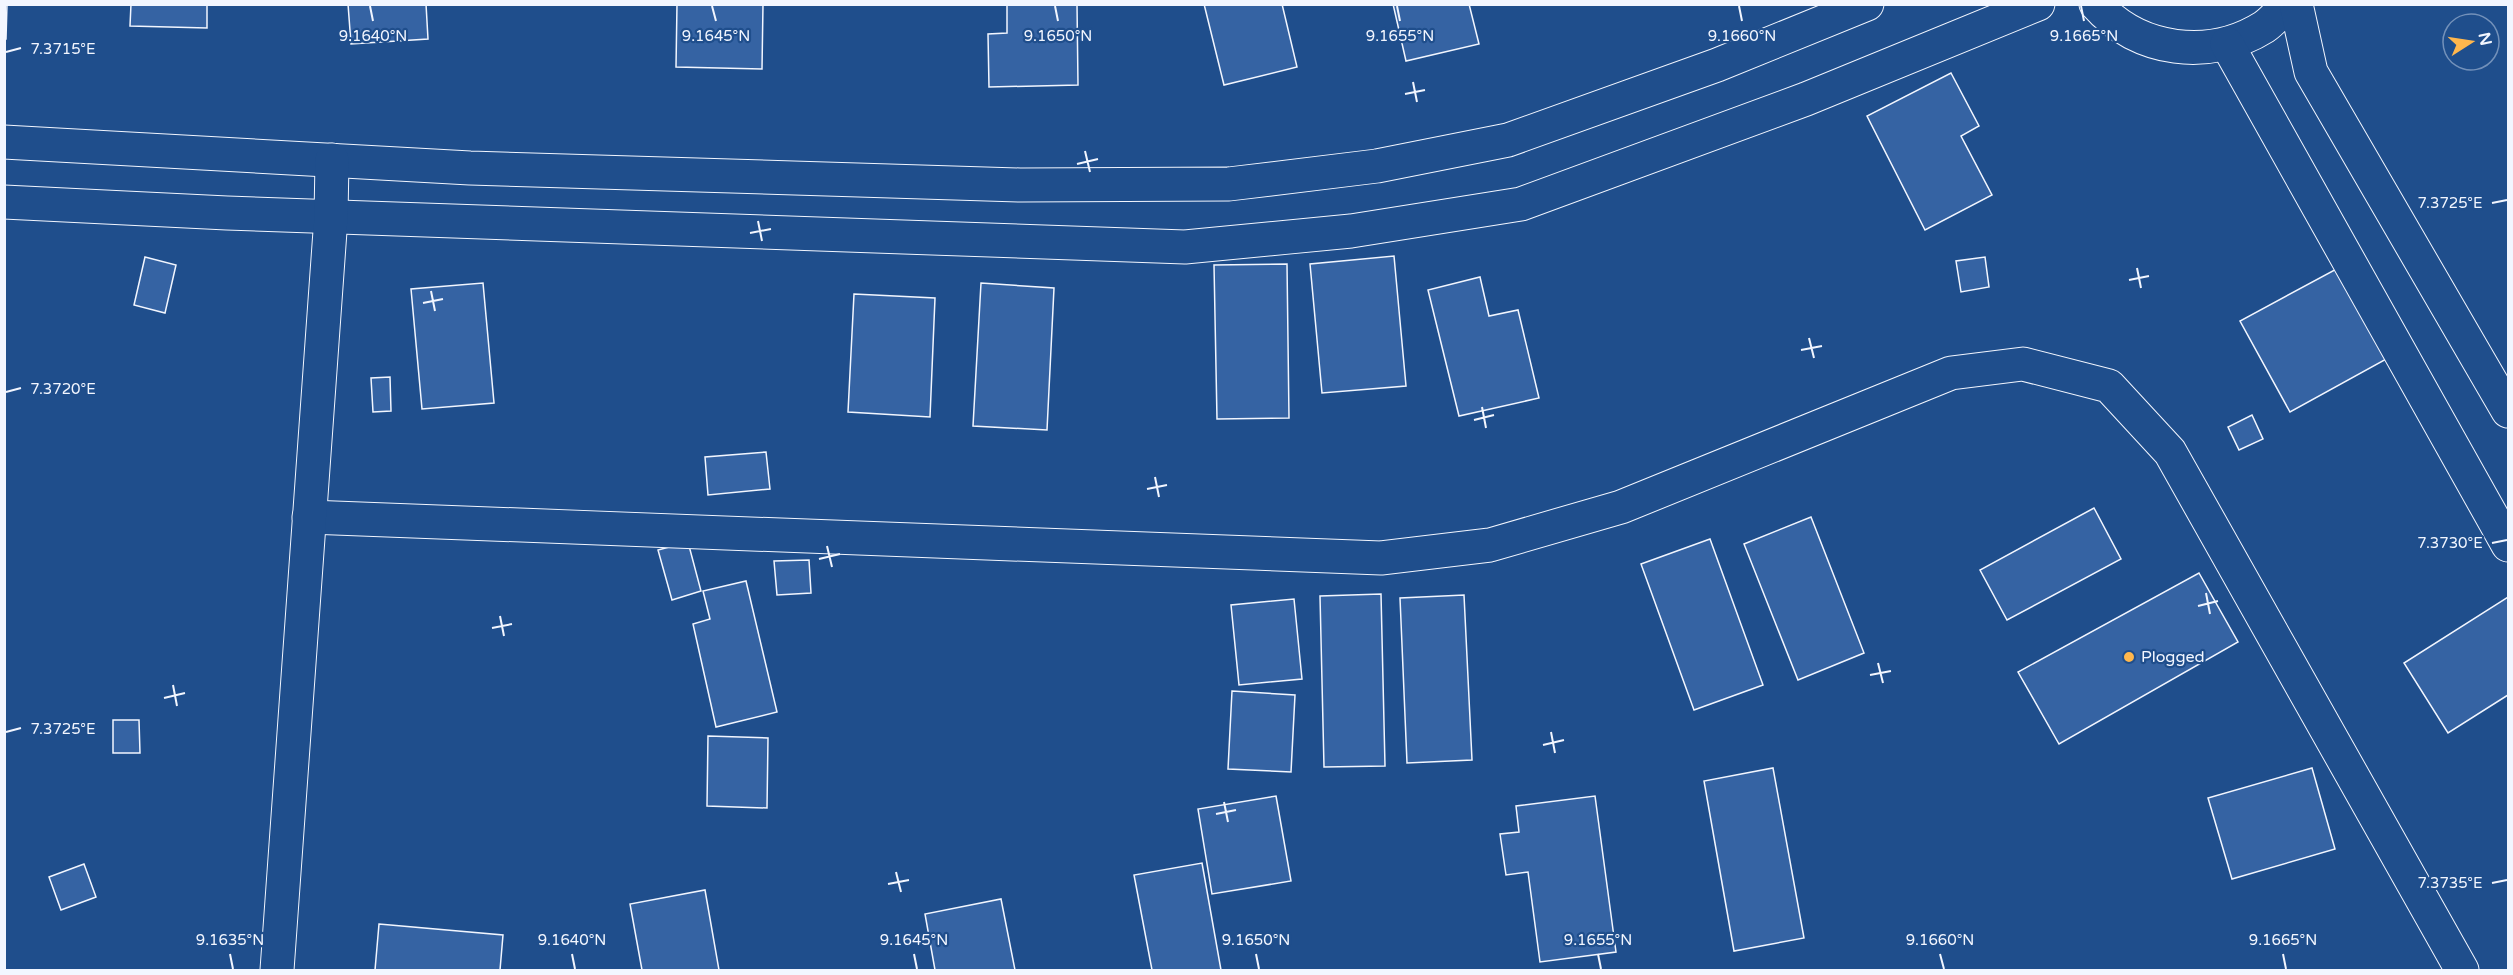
<svg xmlns="http://www.w3.org/2000/svg" width="2513" height="975" font-family="'Varela Round',sans-serif">
<rect width="100%" height="100%" fill="#1f4e8c"/>
<g fill="#3563a3" stroke="#f2f6ff" stroke-width="1.5">
<polygon points="4,4 7,4 6,39 4,39"/>
<polygon points="131,4 207,4 207,28 130,26"/>
<polygon points="348,4 426,4 428,39 351,44"/>
<polygon points="677,4 763,4 762,69 676,67"/>
<polygon points="1007,4 1077,4 1078,85 989,87 988,34 1007,33"/>
<polygon points="1204,4 1282,4 1297,67 1224,85"/>
<polygon points="1393,4 1469,4 1479,44 1406,61"/>
<polygon points="1951,73 1979,126 1961,136 1992,195 1925,230 1867,116"/>
<polygon points="1394,256 1406,386 1322,393 1310,264"/>
<polygon points="145,257 176,265 165,313 134,305"/>
<polygon points="1985,257 1989,287 1961,292 1956,261"/>
<polygon points="1287,264 1289,418 1217,419 1214,265"/>
<polygon points="2342,266 2390,357 2290,412 2240,321"/>
<polygon points="1480,277 1489,316 1518,310 1539,398 1459,416 1428,290"/>
<polygon points="483,283 494,403 422,409 411,289"/>
<polygon points="981,283 1054,288 1047,430 973,426"/>
<polygon points="854,294 935,298 930,417 848,412"/>
<polygon points="390,377 391,411 373,412 371,378"/>
<polygon points="2252,415 2263,439 2239,450 2228,427"/>
<polygon points="766,452 770,489 708,495 705,457"/>
<polygon points="2094,508 2121,559 2007,620 1980,570"/>
<polygon points="1811,517 1864,653 1798,680 1744,544"/>
<polygon points="1710,539 1763,685 1694,710 1641,564"/>
<polygon points="688,542 701,591 672,600 658,550"/>
<polygon points="809,560 811,593 777,595 774,561"/>
<polygon points="2199,573 2238,642 2059,744 2018,672"/>
<polygon points="746,581 777,712 716,727 693,624 710,619 703,591"/>
<polygon points="1381,594 1385,766 1324,767 1320,596"/>
<polygon points="1464,595 1472,760 1407,763 1400,598"/>
<polygon points="2508,597 2508,695 2448,733 2404,663"/>
<polygon points="1294,599 1302,679 1239,685 1231,605"/>
<polygon points="1232,691 1295,695 1291,772 1228,769"/>
<polygon points="113,720 139,720 140,753 113,753"/>
<polygon points="708,736 768,738 767,808 707,806"/>
<polygon points="1773,768 1804,938 1734,951 1704,781"/>
<polygon points="2312,768 2335,849 2232,879 2208,798"/>
<polygon points="1276,796 1291,881 1212,894 1198,809"/>
<polygon points="1595,796 1616,952 1540,962 1528,872 1506,875 1500,834 1519,832 1516,806"/>
<polygon points="1202,863 1221,970 1152,970 1134,875"/>
<polygon points="84,864 96,897 61,910 49,877"/>
<polygon points="705,890 719,970 642,970 630,904"/>
<polygon points="1001,899 1015,970 935,970 925,914"/>
<polygon points="379,924 503,935 500,970 375,970"/>
</g>
<g fill="none" stroke-linecap="round" stroke-linejoin="round">
<g stroke="#f2f6ff" stroke-width="35">
<g id="street">
<polyline points="4,142 470,168 1020,185 1229,184 1377,166 1508,140 1717,65 1867,4"/>
<polyline points="4,202 227,213 1185,247 1351,231 1521,204 1806,99 2038,4"/>
<polyline points="309,517 1381,558 1490,545 1621,507 1951,373 2023,364 2109,386 2170,452 2462,970"/>
<polyline points="277,970 331,217 332,160"/>
</g>
</g>
<g stroke="#f2f6ff" stroke-width="35">
<g id="secondary">
<path d="M2096 4C2138 52 2210 61 2264 27 2273 21 2280 12 2287 4"/>
<polyline points="2296,4 2311,72 2508,411"/>
<polyline points="2227,44 2508,545"/>
</g>
</g>
<use href="#street" stroke="#1f4e8c" stroke-width="33"/>
<use href="#secondary" stroke="#1f4e8c" stroke-width="33"/>
</g>
<path fill="none" stroke="#f2f6ff" stroke-width="2" d="M370 6 373 21M712 6 716 21M1055 6 1058 21M1397 6 1400 21M1739 6 1742 21M2081 6 2084 21M6 52 21 48M1413 82 1417 102M1405 94 1425 90M1085 151 1090 172M1077 164 1098 159M2492 203 2507 200M758 221 762 241M750 233 771 229M2137 268 2141 288M2129 280 2149 276M431 291 435 311M423 303 443 299M1809 338 1814 358M1801 350 1822 346M6 392 21 388M1482 407 1486 428M1474 420 1494 415M1155 477 1159 497M1147 489 1167 485M2492 543 2507 540M827 546 832 567M819 559 840 554M2206 593 2210 614M2198 606 2218 601M500 616 504 636M492 628 512 624M1878 663 1883 683M1870 675 1891 671M173 685 177 706M164 698 185 693M6 732 21 728M1551 732 1555 753M1543 745 1564 740M1224 802 1228 822M1216 814 1236 810M896 872 901 892M2492 883 2507 880M888 884 909 880M230 954 233 969M572 954 575 969M914 954 917 969M1256 954 1259 969M1598 954 1601 969M1940 954 1944 969M2283 954 2286 969"/>
<circle fill="#ffb74d" stroke="#1f4e8c" stroke-width="2" cx="2129" cy="657" r="6"/>
<g text-anchor="middle" dominant-baseline="central" stroke-width="4.5" stroke-linejoin="round" paint-order="stroke">
<g font-size="16" fill="#f2f6ff" stroke="#1f4e8c" text-anchor="start">
<text x="2141" y="657">Plogged</text>
</g>
</g>
<g font-size="15" text-anchor="middle" fill="#f2f6ff" stroke="#1f4e8c" stroke-width="4.5" stroke-linejoin="round" paint-order="stroke">
<text x="373" y="41">9.1640°N</text>
<text x="716" y="41">9.1645°N</text>
<text x="1058" y="41">9.1650°N</text>
<text x="1400" y="41">9.1655°N</text>
<text x="1742" y="41">9.1660°N</text>
<text x="2084" y="41">9.1665°N</text>
<text x="63" y="54">7.3715°E</text>
<text x="2450" y="208">7.3725°E</text>
<text x="63" y="394">7.3720°E</text>
<text x="2450" y="548">7.3730°E</text>
<text x="63" y="734">7.3725°E</text>
<text x="2450" y="888">7.3735°E</text>
<text x="230" y="945">9.1635°N</text>
<text x="572" y="945">9.1640°N</text>
<text x="914" y="945">9.1645°N</text>
<text x="1256" y="945">9.1650°N</text>
<text x="1598" y="945">9.1655°N</text>
<text x="1940" y="945">9.1660°N</text>
<text x="2283" y="945">9.1665°N</text>
</g>
<rect width="2513" height="975" fill="none" stroke="#f2f6ff" stroke-width="12"/>
<g transform="translate(2471 42) rotate(78)"><circle r="28" fill="#1f4e8c" stroke="#7391ba" stroke-width="1.5"/>
<path d="M0-4.5L10 22L0 15L-10 22Z" fill="#ffb74d"/>
<text y="-9" font-size="16" font-weight="bold" text-anchor="middle" fill="#f2f6ff">N</text>
</g>
</svg>
